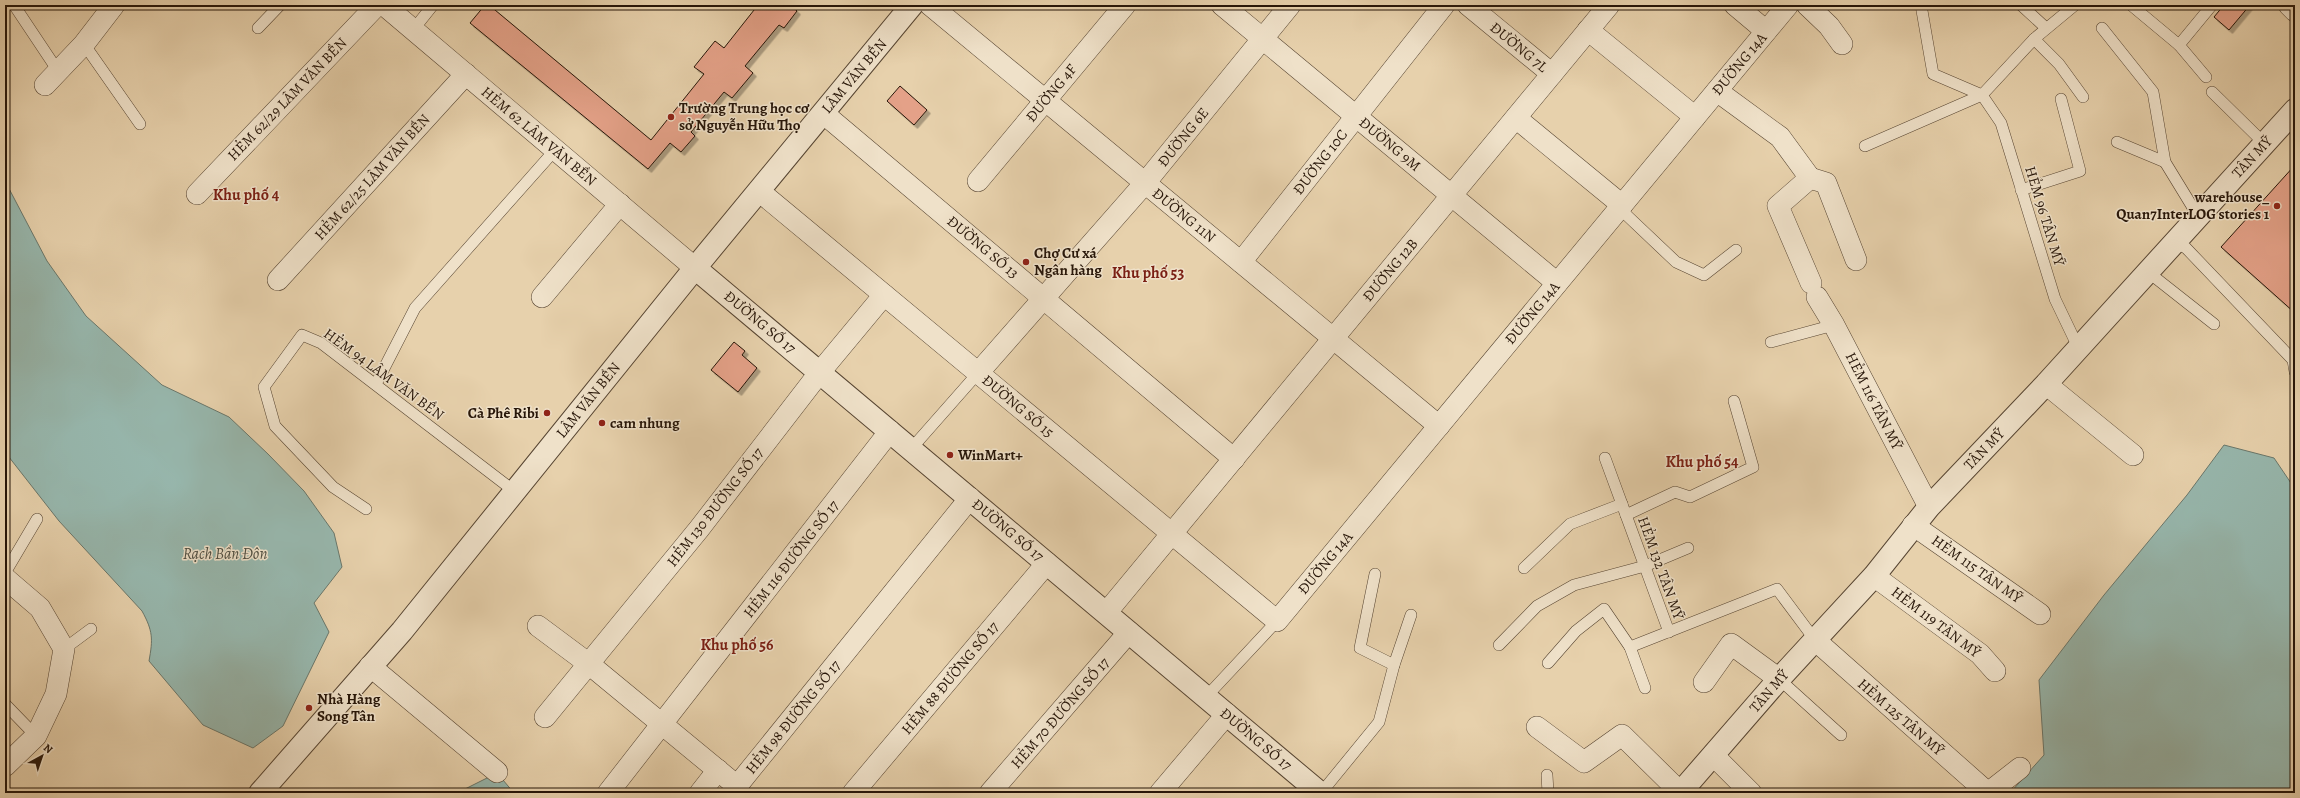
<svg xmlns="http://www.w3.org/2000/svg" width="2300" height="798" font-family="Alegreya,serif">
<defs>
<filter id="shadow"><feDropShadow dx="3.5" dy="3.5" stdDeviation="0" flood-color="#0004"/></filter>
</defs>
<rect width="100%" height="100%" fill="#e7d1ac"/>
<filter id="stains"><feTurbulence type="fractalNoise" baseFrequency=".005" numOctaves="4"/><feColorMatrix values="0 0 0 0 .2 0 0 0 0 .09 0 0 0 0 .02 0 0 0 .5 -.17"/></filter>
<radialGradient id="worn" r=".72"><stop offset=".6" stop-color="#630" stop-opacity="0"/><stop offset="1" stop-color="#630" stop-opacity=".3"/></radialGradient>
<g fill="#97b7ad" stroke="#6a776b">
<path d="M5 181 47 261 86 316 162 385 229 417 268 454 304 491 334 533 342 567 314 603 329 632 283 726 253 748 203 725 149 661C153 639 153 631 142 611L59 521 5 452Z"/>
<polygon points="2224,445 2274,458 2295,489 2295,793 2010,793 2044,755 2039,680 2104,595 2187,495"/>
<polygon points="497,773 514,793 457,793"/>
</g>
<g fill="#e4a188" stroke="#271609" filter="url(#shadow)">
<polygon points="485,5 489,5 651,140 704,74 694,67 715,41 724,48 758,5 790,5 797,11 784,28 779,25 745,66 753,73 732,98 724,92 691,132 695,136 681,152 670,143 648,169 470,23"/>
<polygon points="2224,5 2250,5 2229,30 2214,17"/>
<polygon points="900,86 927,110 914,125 887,101"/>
<polygon points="2295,165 2295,313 2221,247"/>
<polygon points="734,342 745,351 742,355 757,368 738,392 711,370"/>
</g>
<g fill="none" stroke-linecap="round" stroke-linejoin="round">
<g stroke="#574532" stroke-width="12">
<g id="service">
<polyline points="14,5 58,71"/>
<polyline points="1921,5 1933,74 1982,95"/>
<polyline points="2021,5 2046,28"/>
<polyline points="2131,5 2179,45 2206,77"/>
<polyline points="258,28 280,5"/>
<polyline points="2102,28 2153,92 2165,162 2198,216"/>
<polyline points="413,30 433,5"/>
<polyline points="2034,39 2059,64 2083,97"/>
<polyline points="84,44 140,124"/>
<polyline points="2179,45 2212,5"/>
<polyline points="2212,92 2265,144"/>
<polyline points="1982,95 2001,123 2055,299 2078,347"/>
<polyline points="2117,142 2165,162"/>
<polyline points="1865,146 1982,95 2034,39 2075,5"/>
<polyline points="2021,190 2080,171 2061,99"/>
<polyline points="1619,208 1676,262 1704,275 1736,250"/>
<polyline points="2174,242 2186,248 2293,360 2295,372"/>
<polyline points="2148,272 2214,324"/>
<polyline points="1771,342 1834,325"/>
<polyline points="376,384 415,308 555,150"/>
<polyline points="911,449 978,373"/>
<polyline points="1605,458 1669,632"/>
<polyline points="366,509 333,487 275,426 264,387 302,335 321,343 514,491"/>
<polyline points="1626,515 1675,492 1690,497 1753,467 1734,401"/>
<polyline points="1524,568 1570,524 1622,504"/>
<polyline points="5,573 37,519"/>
<polyline points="1375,574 1360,648 1394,665"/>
<polyline points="1499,645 1537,606 1574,585 1645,566 1688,548"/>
<polyline points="1630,647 1777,589 1815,640"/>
<polyline points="64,649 91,629"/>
<polyline points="1548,663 1576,631 1604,609 1630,647 1645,688"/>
<polyline points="1779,679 1841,735"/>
<polyline points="1206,697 1277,621"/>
<polyline points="5,704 36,736"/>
<polyline points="1547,775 1548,793"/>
<polyline points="1321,793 1379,722 1394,665 1411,615"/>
</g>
</g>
<g stroke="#574532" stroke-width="22">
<g id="minor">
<polyline points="384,5 695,268"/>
<polyline points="930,5 1439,426"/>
<polyline points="1222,5 1557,283"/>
<polyline points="1468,5 1552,74"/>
<polyline points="1735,5 1766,31"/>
<polyline points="1807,5 1829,26 1842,44"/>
<polyline points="2289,5 2295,11"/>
<polyline points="1588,30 1695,117"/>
<polyline points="45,85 84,44 114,5"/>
<polyline points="1717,91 1780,137 1810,178 1778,206 1811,283"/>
<polyline points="823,113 1234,459"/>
<polyline points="1516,118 1622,205"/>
<polyline points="1810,178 1826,183 1856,260"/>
<polyline points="978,181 1125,5"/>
<polyline points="759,191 1277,621 1788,5"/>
<polyline points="197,194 377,5"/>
<polyline points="1241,262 1444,5"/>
<polyline points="278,280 466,74"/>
<polyline points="542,297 620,204"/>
<polyline points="1817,297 1834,325 1929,507"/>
<polyline points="978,373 1145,183 1290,5"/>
<polyline points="2046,384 2133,455"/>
<polyline points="1913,525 2040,614"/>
<polyline points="1874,576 1980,654 1995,671"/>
<polyline points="5,578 40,608 64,649 56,694 36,736 5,766"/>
<polyline points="1106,613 1609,5"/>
<polyline points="538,626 589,664 737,786 970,498"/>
<polyline points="1815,640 1988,793"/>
<polyline points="370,666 497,772"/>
<polyline points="1704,682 1731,644 1779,679"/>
<polyline points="545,717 699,529 820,372 884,295"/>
<polyline points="1537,727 1584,762 1622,735 1680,792"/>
<polyline points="1713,755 1751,793"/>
<polyline points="608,793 890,431"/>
<polyline points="700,793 718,770"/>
<polyline points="853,793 1047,563"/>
<polyline points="990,793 1129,632"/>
<polyline points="1160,793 1227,714"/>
<polyline points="1988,793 2020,768"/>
</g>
</g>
<g stroke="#574532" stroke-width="24">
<g id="tertiary">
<polyline points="695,268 1320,793"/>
<polyline points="260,793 402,631 695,268 912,5"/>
<polyline points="1680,793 1779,679 1874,576 1929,507 2046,384 2295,110"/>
</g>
</g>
<use href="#service" stroke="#efe1c9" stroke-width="11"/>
<use href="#minor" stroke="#efe1c9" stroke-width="21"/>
<use href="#tertiary" stroke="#efe1c9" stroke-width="22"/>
</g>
<g fill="#8f2418" stroke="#efe1c9" stroke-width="1.5">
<circle cx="671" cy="117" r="4"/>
<circle cx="2277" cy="206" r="4"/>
<circle cx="1026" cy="262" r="4"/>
<circle cx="547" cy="413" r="4"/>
<circle cx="602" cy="423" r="4"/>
<circle cx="950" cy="455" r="4"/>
<circle cx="309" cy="708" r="4"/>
</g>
<g text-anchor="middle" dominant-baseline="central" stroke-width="3" stroke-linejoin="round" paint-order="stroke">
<g font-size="15" fill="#271609" stroke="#efe1c9">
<text transform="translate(1519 47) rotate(39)">ĐƯỜNG 7L</text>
<text transform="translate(1739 64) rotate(-50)">ĐƯỜNG 14A</text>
<text transform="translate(854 76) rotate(-50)">LÂM VĂN BỀN</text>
<text transform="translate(1051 93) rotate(-50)">ĐƯỜNG 4F</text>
<text transform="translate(287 99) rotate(-46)">HẺM 62/29 LÂM VĂN BỀN</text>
<text transform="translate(539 136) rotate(40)">HẺM 62 LÂM VĂN BỀN</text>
<text transform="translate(1183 137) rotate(-51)">ĐƯỜNG 6E</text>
<text transform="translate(1390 144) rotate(40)">ĐƯỜNG 9M</text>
<text transform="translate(2252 157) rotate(-47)">TÂN MỸ</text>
<text transform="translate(1320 162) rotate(-52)">ĐƯỜNG 10C</text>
<text transform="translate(372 177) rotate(-48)">HẺM 62/25 LÂM VĂN BỀN</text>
<text transform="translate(1184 215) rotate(39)">ĐƯỜNG 11N</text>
<text transform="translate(2045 216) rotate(73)">HẺM 96 TÂN MỸ</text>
<text transform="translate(983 247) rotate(40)">ĐƯỜNG SỐ 13</text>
<text transform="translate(1390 270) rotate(-50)">ĐƯỜNG 12B</text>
<text transform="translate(1532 313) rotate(-50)">ĐƯỜNG 14A</text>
<text transform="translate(760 322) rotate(40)">ĐƯỜNG SỐ 17</text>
<text transform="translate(384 374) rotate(36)">HẺM 94 LÂM VĂN BỀN</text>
<text transform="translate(588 400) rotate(-51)">LÂM VĂN BỀN</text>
<text transform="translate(1874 401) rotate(63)">HẺM 116 TÂN MỸ</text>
<text transform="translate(1018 406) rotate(40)">ĐƯỜNG SỐ 15</text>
<text transform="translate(1984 449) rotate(-46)">TÂN MỸ</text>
<text transform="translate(715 507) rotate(-52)">HẺM 130 ĐƯỜNG SỐ 17</text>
<text transform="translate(1008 530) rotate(40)">ĐƯỜNG SỐ 17</text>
<text transform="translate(791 559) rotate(-52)">HẺM 116 ĐƯỜNG SỐ 17</text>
<text transform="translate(1325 563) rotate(-50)">ĐƯỜNG 14A</text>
<text transform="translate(1661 568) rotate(70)">HẺM 132 TÂN MỸ</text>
<text transform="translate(1977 569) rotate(35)">HẺM 115 TÂN MỸ</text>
<text transform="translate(1936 622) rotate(37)">HẺM 119 TÂN MỸ</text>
<text transform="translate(950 678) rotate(-50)">HẺM 88 ĐƯỜNG SỐ 17</text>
<text transform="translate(1769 691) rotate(-49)">TÂN MỸ</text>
<text transform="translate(1060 713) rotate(-49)">HẺM 70 ĐƯỜNG SỐ 17</text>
<text transform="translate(793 717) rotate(-51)">HẺM 98 ĐƯỜNG SỐ 17</text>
<text transform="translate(1901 717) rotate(41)">HẺM 125 TÂN MỸ</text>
<text transform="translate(1256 739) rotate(40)">ĐƯỜNG SỐ 17</text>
</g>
<g font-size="15" font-weight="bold" fill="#271609" stroke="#efe1c9" text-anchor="start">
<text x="679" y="108">Trường Trung học cơ<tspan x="679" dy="17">sở Nguyễn Hữu Thọ</tspan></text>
<text x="2269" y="197" text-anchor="end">warehouse_<tspan x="2269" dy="17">Quan7InterLOG stories 1</tspan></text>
<text x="1034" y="253">Chợ Cư xá<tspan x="1034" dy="17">Ngân hàng</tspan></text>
<text x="539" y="413" text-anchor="end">Cà Phê Ribi</text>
<text x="610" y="423">cam nhung</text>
<text x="958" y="455">WinMart+</text>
<text x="317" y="699">Nhà Hàng<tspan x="317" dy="17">Song Tân</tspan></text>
</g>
<g font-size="16" font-weight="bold" fill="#7a1f14" stroke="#efe1c9">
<text x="246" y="195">Khu phố 4</text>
<text x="1148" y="273">Khu phố 53</text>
<text x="1702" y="462">Khu phố 54</text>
<text x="737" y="645">Khu phố 56</text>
</g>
<g font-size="16" font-style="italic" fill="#4e4e42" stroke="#efe1c9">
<text x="225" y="554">Rạch Bần Đôn</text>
</g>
</g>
<rect width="2300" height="798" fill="none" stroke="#e7d1ac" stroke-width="20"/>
<rect x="6" y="6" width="2288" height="786" fill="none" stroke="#271609" stroke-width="2"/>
<rect x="10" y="10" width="2280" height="778" fill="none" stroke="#271609"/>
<g transform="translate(42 756) rotate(40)" stroke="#efe1c9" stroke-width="3" paint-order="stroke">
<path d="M0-3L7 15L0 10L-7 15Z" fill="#271609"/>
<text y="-6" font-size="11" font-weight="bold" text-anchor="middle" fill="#271609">N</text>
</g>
<rect width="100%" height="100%" filter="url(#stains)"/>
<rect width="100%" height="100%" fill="url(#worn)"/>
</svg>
